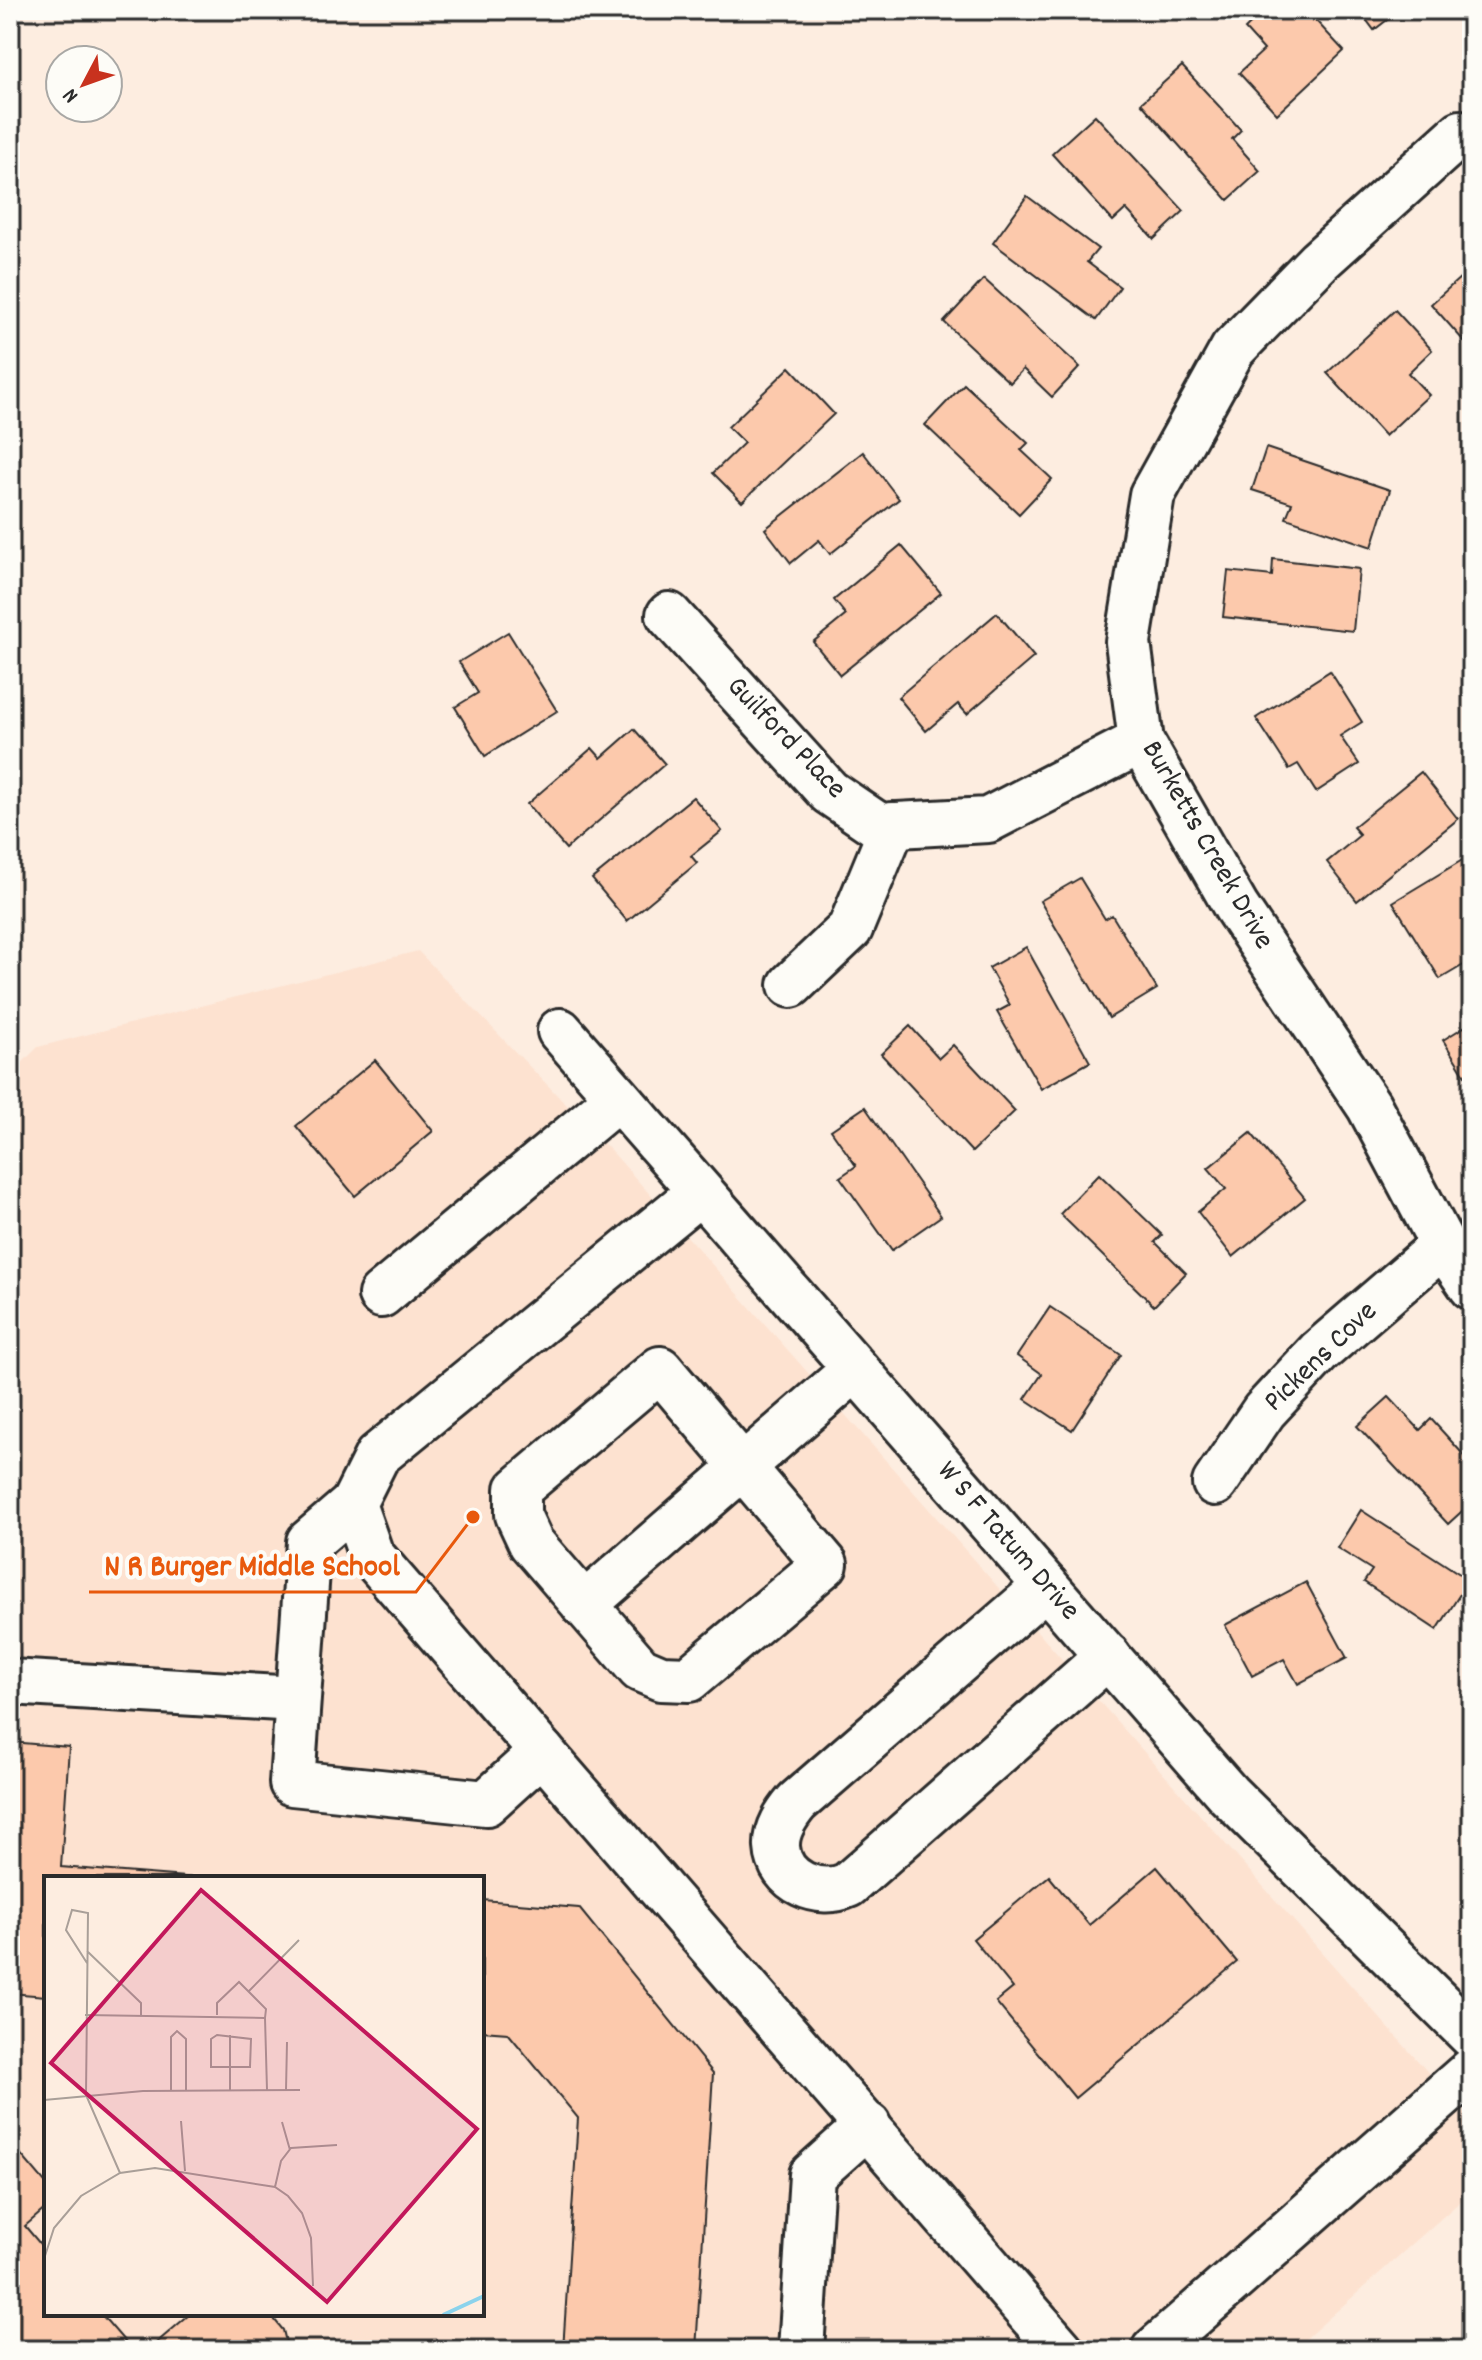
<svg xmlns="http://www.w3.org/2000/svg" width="1482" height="2360" font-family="Dekko,sans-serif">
<rect width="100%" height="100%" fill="#fdede0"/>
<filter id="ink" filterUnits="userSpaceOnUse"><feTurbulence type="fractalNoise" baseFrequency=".0125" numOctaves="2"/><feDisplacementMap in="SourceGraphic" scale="16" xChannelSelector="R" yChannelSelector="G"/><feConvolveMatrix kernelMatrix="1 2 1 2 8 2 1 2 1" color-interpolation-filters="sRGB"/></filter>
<g filter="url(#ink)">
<path fill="#fde2d0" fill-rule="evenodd" d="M418 951 615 1155 1472 2122V2191L1293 2350H10V1075L38 1047ZM46 1878H482V2314H46Z"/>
<g fill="#fcc9ac" stroke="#2b2b2b" stroke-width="2">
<polygon points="1265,10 1306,10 1344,51 1277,114 1239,73 1264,50 1245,29"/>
<polygon points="1359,10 1400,10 1374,30"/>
<polygon points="1182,66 1241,130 1232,139 1260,171 1228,200 1141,103"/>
<polygon points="1095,115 1184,211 1154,239 1126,209 1113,221 1052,154"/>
<polygon points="1027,196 1098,249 1087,262 1120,287 1096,320 993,243"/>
<polygon points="1472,267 1472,347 1470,348 1431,304"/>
<polygon points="984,279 1080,367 1052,397 1023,369 1010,383 944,322"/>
<polygon points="1395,310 1432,350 1408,373 1429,395 1385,436 1327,373"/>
<polygon points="790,367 834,414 742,502 713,473 744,443 728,427"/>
<polygon points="964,384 1028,443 1021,450 1052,479 1019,514 925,425"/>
<polygon points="1266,448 1390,490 1372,547 1286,518 1292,503 1252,490"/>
<polygon points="863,452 899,499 830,554 819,540 791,563 765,529"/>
<polygon points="901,545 941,593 840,675 813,642 846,615 834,600"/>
<polygon points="1273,559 1359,569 1353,631 1223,617 1228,571 1272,576"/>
<polygon points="997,613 1034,657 967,714 958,704 926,731 898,697"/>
<polygon points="508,632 557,711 485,756 455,707 478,693 459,662"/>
<polygon points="1330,671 1362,722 1340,736 1359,764 1316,792 1298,764 1289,769 1256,718"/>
<polygon points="634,729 665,764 566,849 527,804 592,748 601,758"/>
<polygon points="1421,772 1458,819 1357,901 1327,862 1360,835 1353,827"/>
<polygon points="693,797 722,831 691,856 697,863 627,921 592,879"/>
<polygon points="1464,859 1472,872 1472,960 1440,979 1393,902"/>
<polygon points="1080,878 1105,919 1112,915 1157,989 1109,1018 1040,901"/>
<polygon points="1026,947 1090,1062 1041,1089 997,1012 1010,1005 989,968"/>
<polygon points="1472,1022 1472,1077 1468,1080 1443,1040"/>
<polygon points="910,1026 939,1058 953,1045 1015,1111 972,1152 881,1054"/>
<polygon points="375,1060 433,1131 355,1196 296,1126"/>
<polygon points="865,1107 941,1216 892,1250 840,1177 856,1166 831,1130"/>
<polygon points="1251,1133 1305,1198 1233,1257 1198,1212 1226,1189 1208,1168"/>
<polygon points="1099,1174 1162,1235 1155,1242 1186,1273 1154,1306 1060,1214"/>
<polygon points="1050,1307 1121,1355 1072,1430 1025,1399 1042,1374 1017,1356"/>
<polygon points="1389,1397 1420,1430 1431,1419 1472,1464 1472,1502 1448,1524 1357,1426"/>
<polygon points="1361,1510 1469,1580 1437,1630 1364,1582 1372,1570 1337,1548"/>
<polygon points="1306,1582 1347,1658 1298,1684 1284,1659 1252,1676 1225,1625"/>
<polygon points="10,1742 69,1747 61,1867 198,1878 46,1878 46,1996 10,1993"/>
<polygon points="1157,1867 1237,1962 1075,2098 996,2002 1013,1988 973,1939 1049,1876 1089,1925"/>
<polygon points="482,1900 579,1908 713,2073 696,2350 563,2350 578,2118 508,2033 482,2031"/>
<polygon points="12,2144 46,2184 46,2208 25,2226 46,2251 46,2314 101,2314 132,2350 10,2350"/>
<polygon points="190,2314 270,2314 283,2330 288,2350 148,2350"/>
</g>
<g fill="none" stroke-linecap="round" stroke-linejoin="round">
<g stroke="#2b2b2b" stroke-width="50">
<g id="minor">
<polyline points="1461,133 1319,261 1233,349 1152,495 1128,642 1141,741 1236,907 1369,1106 1443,1245 1472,1287"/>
<polyline points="669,615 829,792 879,826 988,820 1141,741"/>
<polyline points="791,985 850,929 893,825"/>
<polyline points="560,1031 1228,1794 1472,2036"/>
<polyline points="700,1192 377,1456 353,1504 371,1555 1061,2350"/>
<polyline points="381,1295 618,1098"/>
<polygon points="660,1369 825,1564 689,1679 661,1678 640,1669 531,1543 518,1515 518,1489"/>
<polyline points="1215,1483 1264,1411 1319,1352 1443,1245"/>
<polyline points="353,1504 309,1542 292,1783 486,1803 542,1752"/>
<path d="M1046 1586 797 1802C787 1814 776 1829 777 1847 779 1882 819 1898 848 1885L1108 1656"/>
<polyline points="584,1605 855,1369"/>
<polyline points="10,1682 297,1699"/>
<polyline points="801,2350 812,2175 868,2125"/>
<polyline points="1154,2350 1472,2070"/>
</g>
</g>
<use href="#minor" stroke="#fdfcf7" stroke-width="44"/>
</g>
</g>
<g text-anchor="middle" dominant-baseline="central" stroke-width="8" stroke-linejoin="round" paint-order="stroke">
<g font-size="30" fill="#2b2b2b" stroke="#fdfcf7">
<text transform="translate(785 739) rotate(46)">Guilford Place</text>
<text transform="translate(1206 846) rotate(60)">Burketts Creek Drive</text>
<text transform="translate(1322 1358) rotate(-44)">Pickens Cove</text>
<text transform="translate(1007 1542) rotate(49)">W S F Tatum Drive</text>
</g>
</g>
<g transform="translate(44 1876)">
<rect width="440" height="440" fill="#fdede0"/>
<path fill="none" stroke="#8bd3ec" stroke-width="4" d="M399 439 440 420"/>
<path fill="none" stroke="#a99f98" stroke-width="2" d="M43 75 97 127V139M43 87 22 54 28 34 44 37 42 219 76 297M204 116 255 64M41 139 221 142 223 214M173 139V127L195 106 222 133 221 142M173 159 207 163 206 191H167V163ZM186 159V214M127 214V161L133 155 142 163V214M242 214 243 166M0 224 99 215 256 214M137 245 141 295M238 246 246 274M231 311 237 285 247 272 293 269M0 383 10 352 37 320 76 297 111 292 231 311 244 320 258 337 267 362 269 410"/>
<path fill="#c2185b" fill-opacity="0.15" stroke="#c2185b" stroke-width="4" d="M157 14 433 253 283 426 7 187Z"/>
<rect width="440" height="440" fill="none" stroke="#2b2b2b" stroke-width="4"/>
</g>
<path fill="none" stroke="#e8590c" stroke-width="3" d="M473 1517L416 1592H89"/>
<circle fill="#e8590c" stroke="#fdfcf7" stroke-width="3" cx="473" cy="1517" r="8"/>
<g font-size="32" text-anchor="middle" font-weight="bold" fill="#e8590c" stroke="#fdfcf7" stroke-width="8" stroke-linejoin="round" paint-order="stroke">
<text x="252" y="1575">N R Burger Middle School</text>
</g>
<rect width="1482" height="2360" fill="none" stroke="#fdfcf7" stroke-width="40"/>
<rect x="20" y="20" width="1442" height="2320" fill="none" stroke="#2b2b2b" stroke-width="3" filter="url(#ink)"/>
<g transform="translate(84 84) rotate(229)"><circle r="38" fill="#fdfcf7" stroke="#a9a8a5" stroke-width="2"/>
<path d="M0-6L14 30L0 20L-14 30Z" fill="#c8321e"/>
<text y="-12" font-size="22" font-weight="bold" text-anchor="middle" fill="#2b2b2b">N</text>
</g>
</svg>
